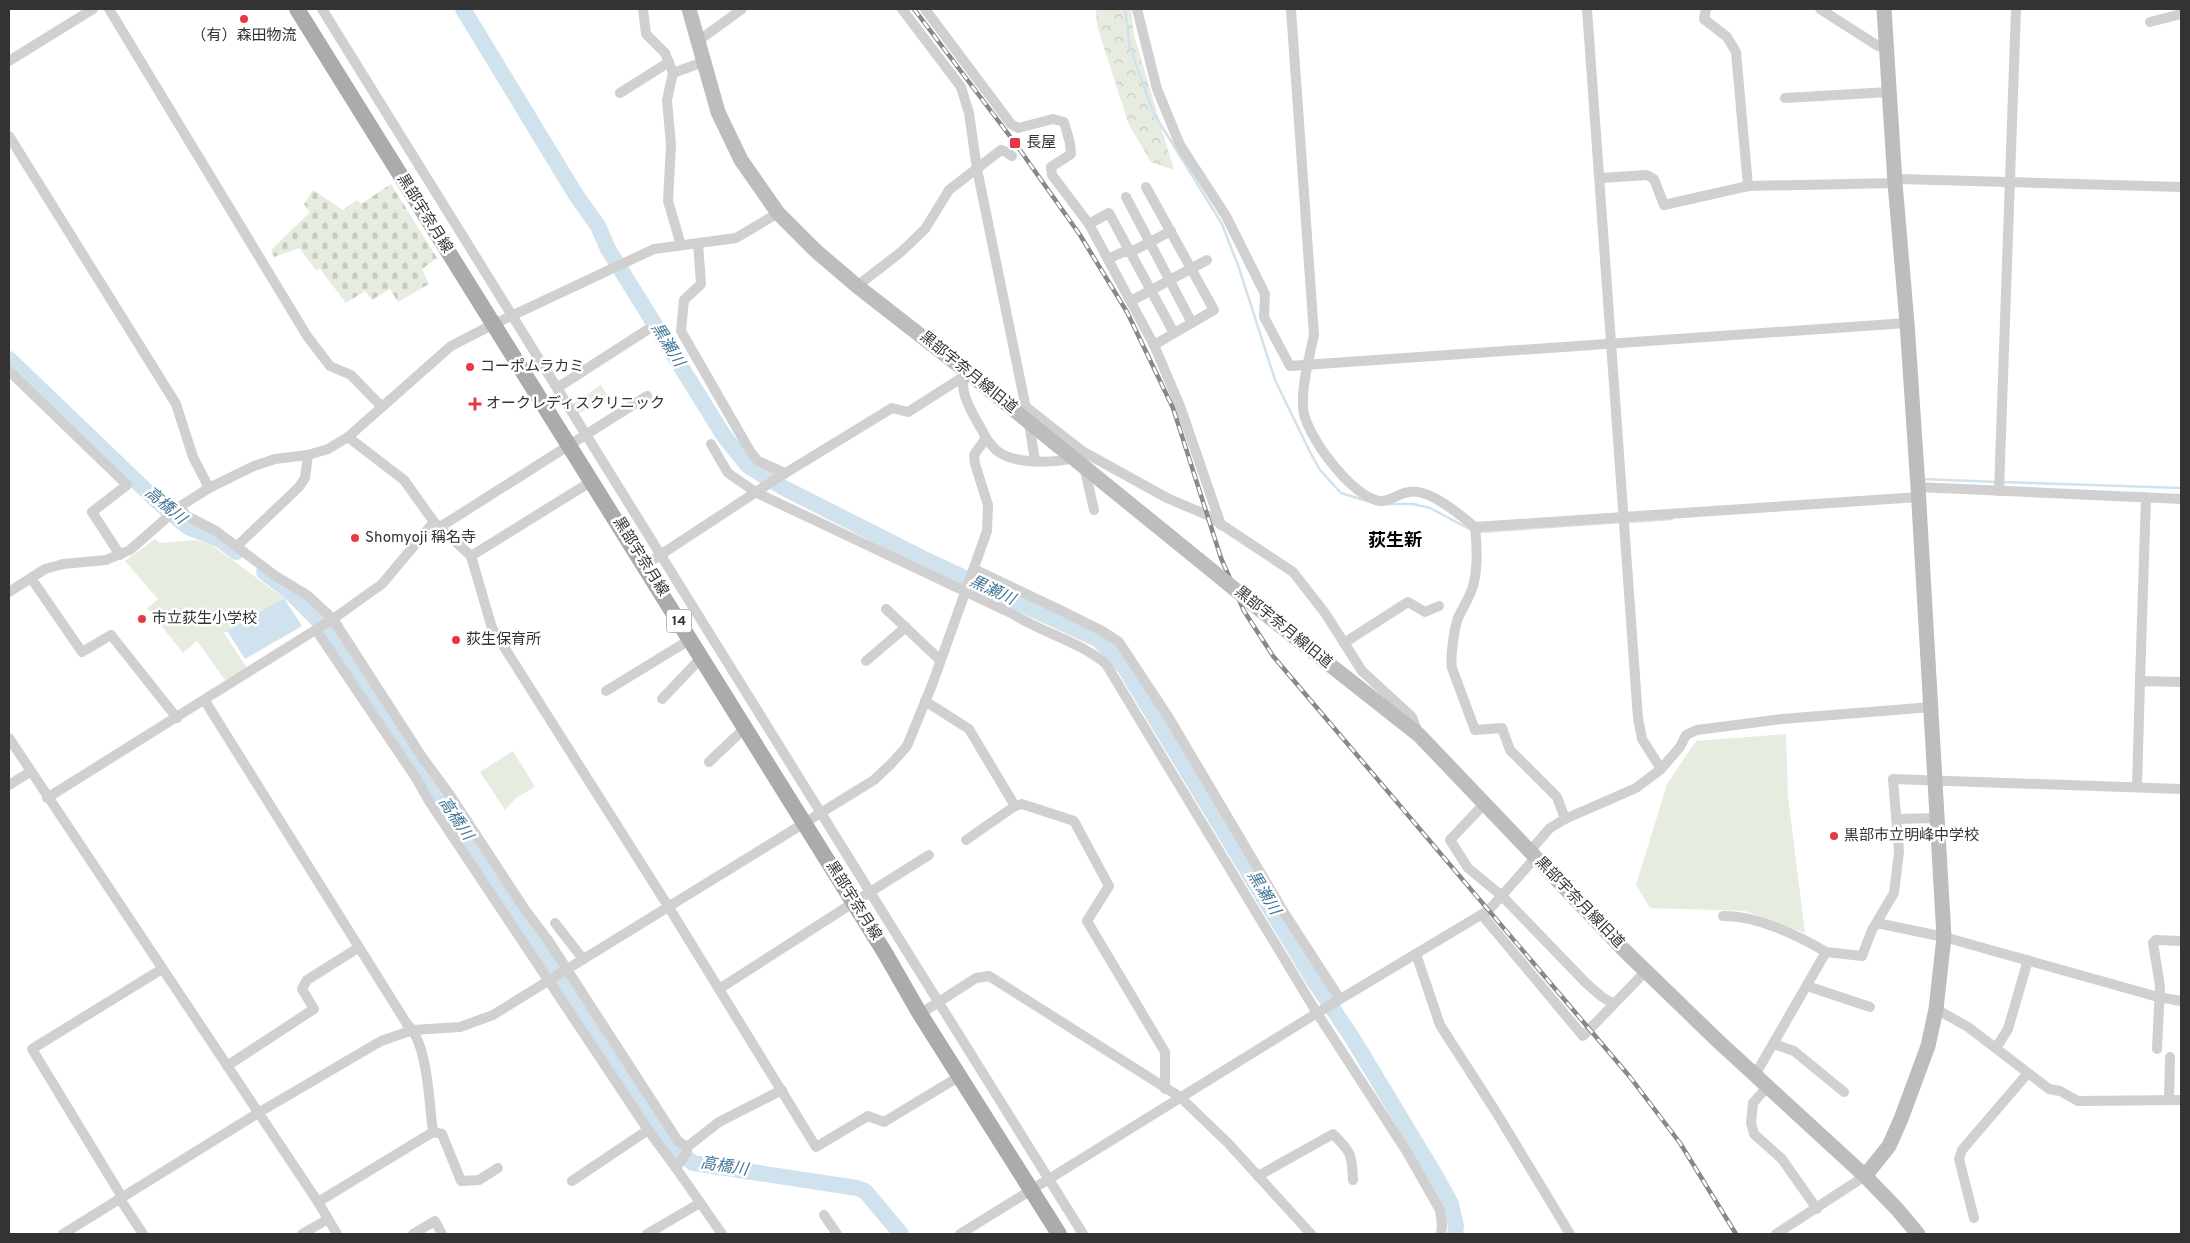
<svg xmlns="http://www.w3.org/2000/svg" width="2190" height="1243" font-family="Overpass,'Noto Sans JP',sans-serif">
<defs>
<pattern id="forest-crowns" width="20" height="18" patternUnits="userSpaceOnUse" patternTransform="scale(1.25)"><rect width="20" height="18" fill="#e6ecdf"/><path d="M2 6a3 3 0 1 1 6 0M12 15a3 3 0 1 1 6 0" fill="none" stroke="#c6cbc0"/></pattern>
<pattern id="cemetery-stones" width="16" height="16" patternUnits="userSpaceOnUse" patternTransform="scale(1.25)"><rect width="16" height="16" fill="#e6ecdf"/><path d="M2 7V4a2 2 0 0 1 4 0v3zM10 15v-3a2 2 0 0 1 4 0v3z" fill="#c6cbc0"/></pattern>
</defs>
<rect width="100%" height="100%" fill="#fff"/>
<polygon fill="url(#forest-crowns)" points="1096,9 1131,9 1134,35 1174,170 1151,162 1129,125 1097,26"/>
<polygon fill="url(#cemetery-stones)" points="391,184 437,258 422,269 429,284 398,302 390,289 372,300 365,291 346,303 319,268 317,271 299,248 274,257 271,250 310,212 304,204 313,190 343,210 357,200 361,204"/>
<g fill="#e6ecdf">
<polygon points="601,385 607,396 578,414 572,404"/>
<polygon points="155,539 161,543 196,540 212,545 284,598 224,633 247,668 225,680 197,641 183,653 147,608 158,599 125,561"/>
<polygon points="1786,734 1788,796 1805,933 1745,911 1650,908 1636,885 1667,784 1696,741"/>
<polygon points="513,751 535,787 516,798 505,810 480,772"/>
</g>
<polygon fill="#cfe2ee" points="284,598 302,626 245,659 227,631"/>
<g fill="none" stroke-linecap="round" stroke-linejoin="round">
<g stroke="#cfe2ee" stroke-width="2.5">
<polyline points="1125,9 1130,47 1153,112 1222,224 1239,268 1275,380 1310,452 1320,470 1341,493 1377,504"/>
<polyline points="1922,479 1997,482"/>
<polyline points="2002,482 2181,488"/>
<polyline points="1387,504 1413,504 1430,508 1473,531"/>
<polyline points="1628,522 1672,519"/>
<polyline points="1478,532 1622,522"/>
</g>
<g stroke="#cfe2ee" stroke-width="16">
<polyline points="463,9 576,195 598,226 608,249 724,436 748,466 784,488 924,559 1099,640 1125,668 1313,979 1353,1039 1438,1180 1451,1204 1456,1226 1455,1234"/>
<polyline points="9,359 159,503 188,527 221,540 236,552"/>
<polyline points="264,572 291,593 333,635 470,845 674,1149 693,1163 857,1188 865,1191 901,1234"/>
</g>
<g stroke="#d0d0d0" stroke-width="10">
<polyline points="109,9 307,336 330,366 351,375 382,407"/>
<polyline points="322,9 557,388"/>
<polyline points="643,9 646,34 665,53 673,73 703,62"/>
<polyline points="902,9 961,87 969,113 977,169 1029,423 1035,461"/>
<polyline points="925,9 1011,124 1018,128 1053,119 1064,122 1070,143 1071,154 1051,167 1052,175 1089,224 1154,345 1180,406 1221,525"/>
<polyline points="1137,9 1157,89 1180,145 1226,216 1265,294 1264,317 1290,366 1907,323"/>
<path d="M1291 9 1314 335C1309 358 1302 384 1303 407 1303 432 1353 499 1380 501 1390 502 1399 493 1409 492 1429 488 1460 515 1475 527L1919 497"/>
<polyline points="1706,9 1704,19 1727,37 1736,52 1748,186"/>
<polyline points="1820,9 1878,46 1887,49"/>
<polyline points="2150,22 2181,14"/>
<polyline points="698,41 742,9"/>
<polyline points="9,61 93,9"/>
<polyline points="673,73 667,100 671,145 668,201 681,245"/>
<polyline points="620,93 669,62"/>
<polyline points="1785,98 1889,92"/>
<polyline points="9,136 176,404 193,457 209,488"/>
<polyline points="1600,178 1647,175 1654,179 1664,205 1748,186 1895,183 1900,179 2181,187"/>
<polyline points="1146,187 1214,310 1154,345"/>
<polyline points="1126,197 1192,323"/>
<polyline points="1089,224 1109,213 1174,333"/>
<polyline points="698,243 701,284 684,300 681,331 750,451 758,461 785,473"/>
<polyline points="1108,259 1123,252 1131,252 1171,231"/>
<polyline points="857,286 901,252 925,229 949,190 1001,150 1006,152 1012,156"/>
<polyline points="1131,301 1207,260"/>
<polyline points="647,330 557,388 870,892 719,989"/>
<polyline points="9,371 127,485 92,512 120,555"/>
<polyline points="1026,407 1082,451 1167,498 1207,515 1293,572 1325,613 1362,671 1412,717 1418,732"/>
<polyline points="348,437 404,480 434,522 471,556 492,628 668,906 816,1147 868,1116 884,1122 960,1076"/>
<path d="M986 438C989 442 993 447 996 450 1013 465 1054 463 1074 458"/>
<path d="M711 444 728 473 757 493 1013 614C1042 633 1079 641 1106 664L1317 1013 1407 1152 1440 1210 1442 1225 1441 1234"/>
<polyline points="1084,466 1094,510"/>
<polyline points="1918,487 2181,499"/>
<polyline points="1999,491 2016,9"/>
<polyline points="179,507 187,516 216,531 274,575 307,595 333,619 422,757 450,795 526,911 548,940 678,1141 687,1147"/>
<polyline points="440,527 647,396"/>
<path d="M1475 527C1477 545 1478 564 1474 582 1472 594 1463 607 1458 618 1454 629 1450 658 1452 668L1475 730 1502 728 1510 750 1557 797 1565 819"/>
<polyline points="237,546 299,487 305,478 308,455"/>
<polyline points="471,556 592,481"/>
<polyline points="645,565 779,477 892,408 908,412 963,377"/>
<polyline points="974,569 1062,611 1102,631 1119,642 1169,718 1285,914 1340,999"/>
<polyline points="31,578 82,652 111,635 177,718"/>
<polyline points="9,592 45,569 63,564 106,560 130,550 179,507 209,488 254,466 275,459 308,455 328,449 348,437 451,346 492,325 654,249 736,238 778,213"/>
<polyline points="886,609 940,660"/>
<polyline points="316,630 416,778 429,801 648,1130 676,1168"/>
<polyline points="1344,643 1408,602 1425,612 1439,606"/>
<polyline points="866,661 906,627"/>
<polyline points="2140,681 2146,497"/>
<polyline points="606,691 691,639"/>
<polyline points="662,699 702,657"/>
<path d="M205 701 407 1024C428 1043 429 1103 433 1132L318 1202"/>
<polyline points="925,701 969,729 1015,806"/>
<polyline points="9,738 318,1202 337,1234"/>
<polyline points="709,762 745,728"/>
<polyline points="1661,769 1680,747 1686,735 1697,730 1782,719 1932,707"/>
<polyline points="9,785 30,772"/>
<polyline points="2137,787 2140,681 2181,682"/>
<polyline points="47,798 333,619 382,584 434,522"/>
<polyline points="1485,803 1450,840 1468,868 1502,896 1586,983 1602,997 1614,1004"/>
<polyline points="1896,819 1937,818"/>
<polyline points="966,840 1015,806 1022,804 1074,821 1109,886 1087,921 1165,1052 1165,1089"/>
<polyline points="1530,851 1550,828 1565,819 1636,788 1661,769 1642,739 1638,718 1587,9"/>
<polyline points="929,855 870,892 1083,1234"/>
<polyline points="1482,915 1583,1036 1646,971"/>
<path d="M1723 916C1755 915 1798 935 1826 952"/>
<polyline points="555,923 583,959"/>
<polyline points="1877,923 1944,937 2158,997 2181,1001"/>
<polyline points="1416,954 1440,1025 1496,1112 1570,1234"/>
<polyline points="1807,986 1870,1007"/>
<polyline points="1936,1009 1968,1027 2049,1089 2060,1091 2078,1101 2181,1100"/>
<polyline points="920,1014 976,978 989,976 1180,1097 1228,1143 1311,1234"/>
<polyline points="1774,1044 1794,1051 1844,1092"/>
<polyline points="1996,1048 2008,1029 2028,960"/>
<polyline points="2157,1049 2160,986 2153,943 2156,940 2181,941"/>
<polyline points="227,1066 314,1009 302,989 307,980 358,948"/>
<polyline points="1755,1075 1826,952 1862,956 1872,930 1894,893 1899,852 1893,779 2181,789"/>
<polyline points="1768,1086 1753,1103 1751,1123 1754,1134 1782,1159 1817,1209"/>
<polyline points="2169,1100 2170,1057"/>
<polyline points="433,1132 442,1134 461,1181 479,1180 498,1168"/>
<path d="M1258 1176 1333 1134C1351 1152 1352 1154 1353 1180"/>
<polyline points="572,1181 648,1130"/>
<polyline points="122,1197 32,1049 162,969"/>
<polyline points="120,1199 143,1234"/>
<polyline points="824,1215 837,1234"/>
<polyline points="1974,1218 1959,1159 1962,1150 2028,1073"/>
<path d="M63 1234 258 1113 381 1041 413 1030 460 1027 493 1015 874 780 891 764 907 746 932 685 987 531 988 505 975 464 974 455 986 438C977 419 955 392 966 371"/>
<polyline points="302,1234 328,1219"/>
<polyline points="413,1234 435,1221 442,1234"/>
<polyline points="647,1234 700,1203"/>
<polyline points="722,1234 676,1168 687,1152 687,1147 719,1122 782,1090"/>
<polyline points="960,1234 1317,1013 1489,910 1536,857"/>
<polyline points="1776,1234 1865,1176"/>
</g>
<g stroke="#bdbdbd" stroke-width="15">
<polyline points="689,9 718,112 741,160 778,213 816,251 857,286 966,371 1199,560"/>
<polyline points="1254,605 1419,735 1625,951 1718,1041 1865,1176 1897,1209 1918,1234"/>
<polyline points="1865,1176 1889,1146 1901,1119 1928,1046 1936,1009 1944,937 1918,487 1907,323 1895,183 1884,9"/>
</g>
<path stroke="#ababab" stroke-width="16" d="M297 9C492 324 690 638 885 953L920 1014 1059 1234"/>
<g stroke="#888" stroke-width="4.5">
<polyline id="rail" points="914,9 1015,143 1080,235 1127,312 1173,408 1221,558 1244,611 1273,656 1630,1077 1680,1143 1736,1234"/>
</g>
<use href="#rail" stroke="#fff" stroke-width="2.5" stroke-dasharray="8" stroke-linecap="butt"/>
<polyline stroke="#bdbdbd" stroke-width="15" points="1199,560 1254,605"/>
</g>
<g fill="#e63946" stroke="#fff" stroke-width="2">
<circle cx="244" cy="19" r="5"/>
<rect x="1009" y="137" width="12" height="12" rx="2.5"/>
<circle cx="470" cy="367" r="5"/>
<path d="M472.5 396.5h5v5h5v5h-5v5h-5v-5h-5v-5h5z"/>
<circle cx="355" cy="538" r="5"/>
<circle cx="142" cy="619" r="5"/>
<circle cx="456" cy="640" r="5"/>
<circle cx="1834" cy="836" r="5"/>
</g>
<g text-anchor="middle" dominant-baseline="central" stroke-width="5" stroke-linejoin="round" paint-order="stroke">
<rect fill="#fff" stroke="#707070" stroke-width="1" x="666.5" y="609.5" width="25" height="23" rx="4"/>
<g font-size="14" font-weight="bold" fill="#333">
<text x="679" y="621">14</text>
</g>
<g font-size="15" fill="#333" stroke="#fff" text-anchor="start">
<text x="244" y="36" text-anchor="middle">（有）森田物流</text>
<text x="1026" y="143">長屋</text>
<text x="480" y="367">コーポムラカミ</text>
<text x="486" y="404">オークレディスクリニック</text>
<text x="365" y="538">Shomyoji 稱名寺</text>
<text x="152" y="619">市立荻生小学校</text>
<text x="466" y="640">荻生保育所</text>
<text x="1844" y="836">黒部市立明峰中学校</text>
</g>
<g font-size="15" fill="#333" stroke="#fff">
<text transform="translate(424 214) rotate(58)">黒部宇奈月線</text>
<text transform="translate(968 373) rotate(39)">黒部宇奈月線旧道</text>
<text transform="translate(640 557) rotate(58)">黒部宇奈月線</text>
<text transform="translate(1283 628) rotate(39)">黒部宇奈月線旧道</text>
<text transform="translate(853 901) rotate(58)">黒部宇奈月線</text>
<text transform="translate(1579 903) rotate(46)">黒部宇奈月線旧道</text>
</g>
<g font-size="16" font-style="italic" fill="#3f7597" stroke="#fff">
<text transform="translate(667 345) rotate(58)">黒瀬川</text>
<text transform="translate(165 506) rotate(40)">高橋川</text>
<text transform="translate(992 591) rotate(25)">黒瀬川</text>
<text transform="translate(455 819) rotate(56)">高橋川</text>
<text transform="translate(1263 893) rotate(59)">黒瀬川</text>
<text transform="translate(724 1167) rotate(9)">高橋川</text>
</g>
<g font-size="18" font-weight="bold" fill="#000" stroke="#fff">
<text x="1395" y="541">荻生新</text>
</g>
</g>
<rect width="2190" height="1243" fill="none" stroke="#333333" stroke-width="20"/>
</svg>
